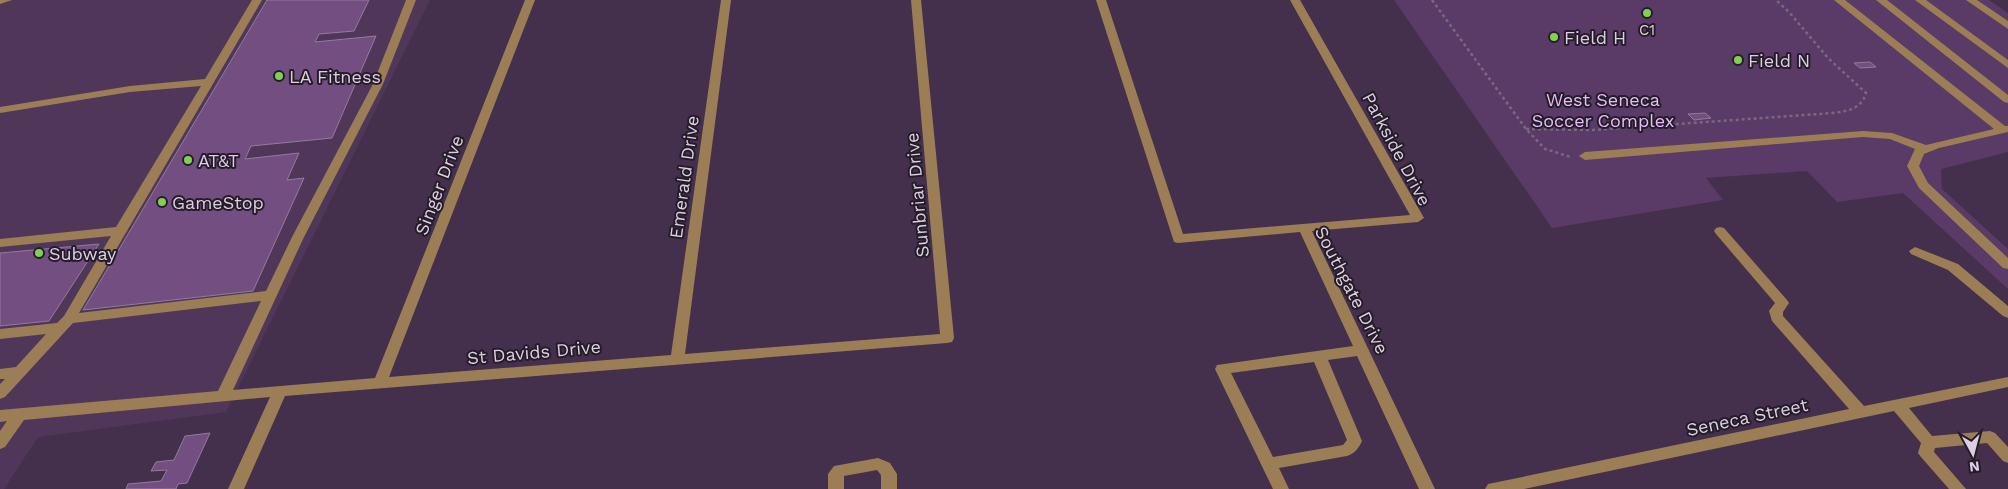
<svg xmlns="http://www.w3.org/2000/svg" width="2008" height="489" font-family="'Work Sans',sans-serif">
<rect width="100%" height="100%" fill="#44304c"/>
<polygon fill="#503759" points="0,0 430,0 226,412 38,437 4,489 0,489"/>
<polygon fill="#5a3a66" points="1394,0 1989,0 2008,13 2008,152 1941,169 1942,189 2008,249 2008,289 1903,193 1837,202 1807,171 1706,178 1723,200 1552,228"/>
<g fill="#734f81" stroke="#927b9c">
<polygon points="267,0 369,0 354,31 319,34 315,42 376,36 332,138 251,146 245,159 299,153 287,180 304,178 253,291 83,310"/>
<polygon points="1870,62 1876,67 1860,68 1854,63"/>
<polygon points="1705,113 1711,118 1694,120 1688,114"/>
<polygon points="99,244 49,321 0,326 0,253"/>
<polygon points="210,433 187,483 178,484 176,489 126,489 128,484 161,481 167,470 151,471 156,462 174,460 185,436"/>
</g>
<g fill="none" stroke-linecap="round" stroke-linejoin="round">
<g stroke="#796880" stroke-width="2.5" stroke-dasharray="3 3" stroke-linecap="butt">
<polyline points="1432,0 1526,129 1545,149 1571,157"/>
<path d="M1526 129 1593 130 1819 114C1837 112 1860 114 1866 93L1828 58 1789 12 1776 0"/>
</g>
<g fill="#9b7e55" fill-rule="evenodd">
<polygon points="0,0 12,0 0,4"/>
<polygon points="252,0 262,0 79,313 266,291 292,237 373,84 406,0 416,0 383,84 304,237 233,390 375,378 525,0 535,0 389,377 671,355 721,0 731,0 685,354 940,334 911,0 921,0 954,338 952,342 947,343 285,396 244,489 228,489 270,397 24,420 5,447 0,449 0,431 7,421 0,422 0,410 218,391 261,301 73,323 5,397 0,399 0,384 5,379 0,379 0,369 16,367 46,334 0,339 0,329 57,323 64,316 111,236 0,247 0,239 116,227 201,86 130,92 0,113 0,107 130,86 205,79"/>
<path d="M1096 0H1106L1183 234 1410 215 1290 0H1300L1424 218 1418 222 1312 231 1435 489H1419L1357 356 1328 360 1362 441C1359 448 1354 454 1347 456L1279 468 1289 489H1273L1215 369 1217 365 1353 346 1300 232 1178 243 1174 242ZM1314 362 1347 440 1343 445 1273 457 1231 373Z"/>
<polygon points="1834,0 1845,0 2005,126 2008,126 2008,132 1939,148 1924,154 1919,166 1928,183 2008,258 2008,269 2003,268 1919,188 1907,166 1915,149 1890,139 1863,137 1585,160 1579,156 1585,152 1863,131 1892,133 1926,145 1994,129"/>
<polygon points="1876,0 1887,0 2008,95 2008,103 2004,102"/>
<polygon points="1915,0 1926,0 2008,60 2008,68"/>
<polygon points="1966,0 1977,0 2008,21 2008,29"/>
<polygon points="1720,227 1724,228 1787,300 1789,303 1783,312 1783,316 1864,406 2008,377 2008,387 1909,408 1932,436 1990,431 1995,433 2008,447 2008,463 2003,461 1987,443 1935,448 1934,452 1966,489 1949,489 1921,457 1918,453 1921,443 1894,411 1524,489 1485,489 1488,484 1493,483 1849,409 1772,321 1769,311 1775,303 1716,234 1714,231 1716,228"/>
<polygon points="1915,247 1958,264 2008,306 2008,318 2003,316 1948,270 1911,254 1909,251"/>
<polygon points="878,458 890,463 897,474 897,489 881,489 881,475 877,470 844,476 844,489 828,489 828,474 834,466"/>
</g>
</g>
<g fill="#80d052" stroke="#251c29" stroke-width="2">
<circle cx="1647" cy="13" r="5"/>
<circle cx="1554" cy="37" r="5"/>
<circle cx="1738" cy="60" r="5"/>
<circle cx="279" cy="76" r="5"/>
<circle cx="188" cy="160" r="5"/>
<circle cx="162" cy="202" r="5"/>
<circle cx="39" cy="253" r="5"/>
</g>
<g text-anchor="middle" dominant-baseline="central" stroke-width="4" stroke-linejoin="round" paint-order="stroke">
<g font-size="15" fill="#dccfe1" stroke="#251c29">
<text x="1647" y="30">C1</text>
</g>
<g font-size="18" fill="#dccfe1" stroke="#251c29" text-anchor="start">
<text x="1564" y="37">Field H</text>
<text x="1748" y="60">Field N</text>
<text x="289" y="76">LA Fitness</text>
<text x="198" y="160">AT&amp;T</text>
<text x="172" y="202">GameStop</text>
<text x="49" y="253">Subway</text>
</g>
<g font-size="18" fill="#e7bcf9" stroke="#251c29">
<text x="1603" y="99">West Seneca<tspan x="1603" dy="21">Soccer Complex</tspan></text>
</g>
<g font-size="18" fill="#dccfe1" stroke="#251c29">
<text transform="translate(1397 149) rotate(62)">Parkside Drive</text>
<text transform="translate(684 177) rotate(-82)">Emerald Drive</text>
<text transform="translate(439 185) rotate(-69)">Singer Drive</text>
<text transform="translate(917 195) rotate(-95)">Sunbriar Drive</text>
<text transform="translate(1352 290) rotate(63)">Southgate Drive</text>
<text transform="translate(534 352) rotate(-5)">St Davids Drive</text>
<text transform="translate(1747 417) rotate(-12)">Seneca Street</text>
</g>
</g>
<g transform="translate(1973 454) rotate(173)" stroke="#251c29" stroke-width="4" paint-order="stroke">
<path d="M0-4L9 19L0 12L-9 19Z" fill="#dccfe1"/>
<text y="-8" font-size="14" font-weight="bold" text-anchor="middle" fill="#dccfe1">N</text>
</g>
</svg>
